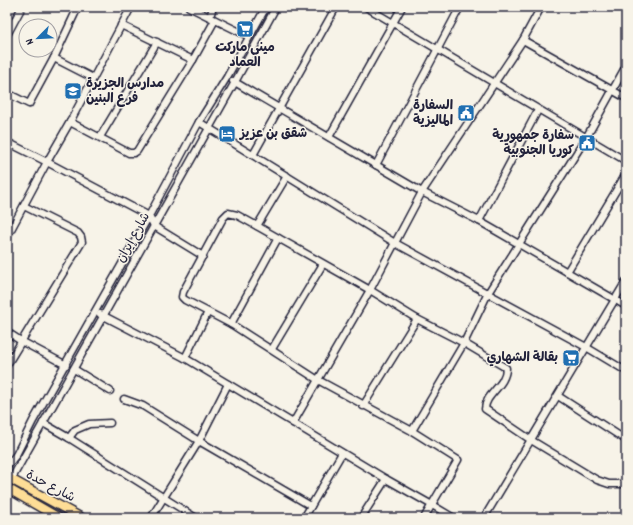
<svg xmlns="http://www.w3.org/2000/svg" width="633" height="525" font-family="Dekko,'Playpen Sans Arabic',sans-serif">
<rect width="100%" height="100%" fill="#f7f3e8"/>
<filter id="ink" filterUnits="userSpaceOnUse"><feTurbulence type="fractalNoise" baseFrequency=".025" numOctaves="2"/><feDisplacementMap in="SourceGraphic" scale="8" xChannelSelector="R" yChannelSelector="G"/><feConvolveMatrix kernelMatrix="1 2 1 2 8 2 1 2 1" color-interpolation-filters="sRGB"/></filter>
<g filter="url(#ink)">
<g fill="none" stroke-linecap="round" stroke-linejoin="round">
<g stroke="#22223b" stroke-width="9">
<g id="minor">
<polyline points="189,7 248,36"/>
<polyline points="366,7 626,161"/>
<polyline points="210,17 213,7"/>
<polyline points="121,25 193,60"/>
<polyline points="7,35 22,7"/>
<polyline points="523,40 626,98"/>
<polyline points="54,58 93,78"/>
<polyline points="233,81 422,192 479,221 626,306"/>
<polyline points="7,93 29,104 54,58 78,7"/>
<polyline points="70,122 129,153 134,153 137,151 193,60 215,20"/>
<polyline points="199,122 395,243 586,347 626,371"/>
<polyline points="100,137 157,42"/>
<polyline points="329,137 402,7"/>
<polyline points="7,142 47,162 149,216 154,226 203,256"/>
<polyline points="253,155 336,7"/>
<polyline points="376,165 460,7"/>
<polyline points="479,221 538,110"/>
<polyline points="257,226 287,176"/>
<polyline points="7,237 47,162 70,122 131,7"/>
<polyline points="567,272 626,174"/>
<polyline points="100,314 185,358 386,479 432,505 454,518"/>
<polyline points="231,324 278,238"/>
<polyline points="7,332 21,341 66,365"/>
<polyline points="272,349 323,264"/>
<polyline points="185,358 208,312"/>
<polyline points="7,365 82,242 81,237 78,233 24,206"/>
<polyline points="74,369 110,391"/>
<polyline points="558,396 626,440"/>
<polyline points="124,399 143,406 199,441 311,506"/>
<polyline points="363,406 417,319"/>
<polyline points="43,423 69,438 196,518"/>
<polyline points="293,423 370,290 422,192 523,40 541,7"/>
<polyline points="412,431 464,343 488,293 586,138 626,66"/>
<polyline points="69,438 75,430 89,424 110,423"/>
<polyline points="7,466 16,455 33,421 149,216 199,122 227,77 266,7"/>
<polyline points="11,480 235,82 276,7"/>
<polyline points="151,518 199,441 228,384"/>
<polyline points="304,518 342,453"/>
<polyline points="361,518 386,479"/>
<path d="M424 518 458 460 412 431 318 380 231 324 185 300 182 297 183 292 223 218 228 213 237 215 257 226 370 290 417 319 464 343 506 368C506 386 485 394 485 409L531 440 597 480 609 484H626"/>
<polyline points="484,518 626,281"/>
</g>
</g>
<g stroke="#22223b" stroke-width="11">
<g id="major">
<polyline points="7,477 82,518"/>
<polyline points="7,488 59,518"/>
</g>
</g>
<use href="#minor" stroke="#f7f3e8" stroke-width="6"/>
<use href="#major" stroke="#fedd96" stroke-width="8"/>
</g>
</g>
<defs>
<g id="supermarket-square" transform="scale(0.9)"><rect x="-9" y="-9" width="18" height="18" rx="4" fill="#1f6fb2" stroke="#f7f3e8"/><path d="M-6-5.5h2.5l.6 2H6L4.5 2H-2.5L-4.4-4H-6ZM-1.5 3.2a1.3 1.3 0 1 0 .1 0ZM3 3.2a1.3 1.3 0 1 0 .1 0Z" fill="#fff"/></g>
<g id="school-square" transform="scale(0.9)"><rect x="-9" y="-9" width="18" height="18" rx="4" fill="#1f6fb2" stroke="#f7f3e8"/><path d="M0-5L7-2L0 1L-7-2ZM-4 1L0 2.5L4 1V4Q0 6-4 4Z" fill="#fff"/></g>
<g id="civic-square" transform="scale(0.9)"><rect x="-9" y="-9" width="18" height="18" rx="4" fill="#1f6fb2" stroke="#f7f3e8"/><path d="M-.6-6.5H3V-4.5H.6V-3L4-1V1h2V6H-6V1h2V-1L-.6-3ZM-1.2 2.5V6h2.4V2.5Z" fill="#fff"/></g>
<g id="hotel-square" transform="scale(0.9)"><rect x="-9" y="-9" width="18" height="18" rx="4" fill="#1f6fb2" stroke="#f7f3e8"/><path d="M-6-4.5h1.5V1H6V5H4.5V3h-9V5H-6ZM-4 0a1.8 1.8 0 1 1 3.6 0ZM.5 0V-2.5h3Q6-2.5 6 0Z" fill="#fff"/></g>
</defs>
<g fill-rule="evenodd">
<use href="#supermarket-square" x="245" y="29"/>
<use href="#school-square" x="73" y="91"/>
<use href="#civic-square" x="466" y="113"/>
<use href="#hotel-square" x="227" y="134"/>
<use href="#civic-square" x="587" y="143"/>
<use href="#supermarket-square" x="571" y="358"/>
</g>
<g text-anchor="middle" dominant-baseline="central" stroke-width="3" stroke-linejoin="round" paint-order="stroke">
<g font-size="13" font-weight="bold" fill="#22223b" stroke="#f7f3e8" text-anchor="end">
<text x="245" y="48" text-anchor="middle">ميني ماركت<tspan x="245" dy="15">العماد</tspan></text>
<text x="86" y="84" text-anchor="start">مدارس الجزيرة<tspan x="86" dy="15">فرع البنين</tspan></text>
<text x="453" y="106">السفارة<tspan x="453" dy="15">الماليزية</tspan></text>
<text x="240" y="134" text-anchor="start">شقق بن عزيز</text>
<text x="574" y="136">سفارة جمهورية<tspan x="574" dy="15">كوريا الجنوبية</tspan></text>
<text x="558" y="358">بقالة الشهاري</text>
</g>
<g font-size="13" fill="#22223b" stroke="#f7f3e8">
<text transform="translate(134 238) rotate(-61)">شارع إيران</text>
<text transform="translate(50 487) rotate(28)">شارع حدة</text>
</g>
</g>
<rect width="633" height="525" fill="none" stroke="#f7f3e8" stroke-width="24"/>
<rect x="12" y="12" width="609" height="501" fill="none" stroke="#22223b" stroke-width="1.5" filter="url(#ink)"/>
<g transform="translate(38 38) rotate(246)"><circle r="19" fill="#f7f3e8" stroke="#a29fa3"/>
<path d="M0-3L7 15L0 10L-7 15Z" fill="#1f6fb2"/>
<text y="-6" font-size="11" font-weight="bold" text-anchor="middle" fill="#22223b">N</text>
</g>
</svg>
